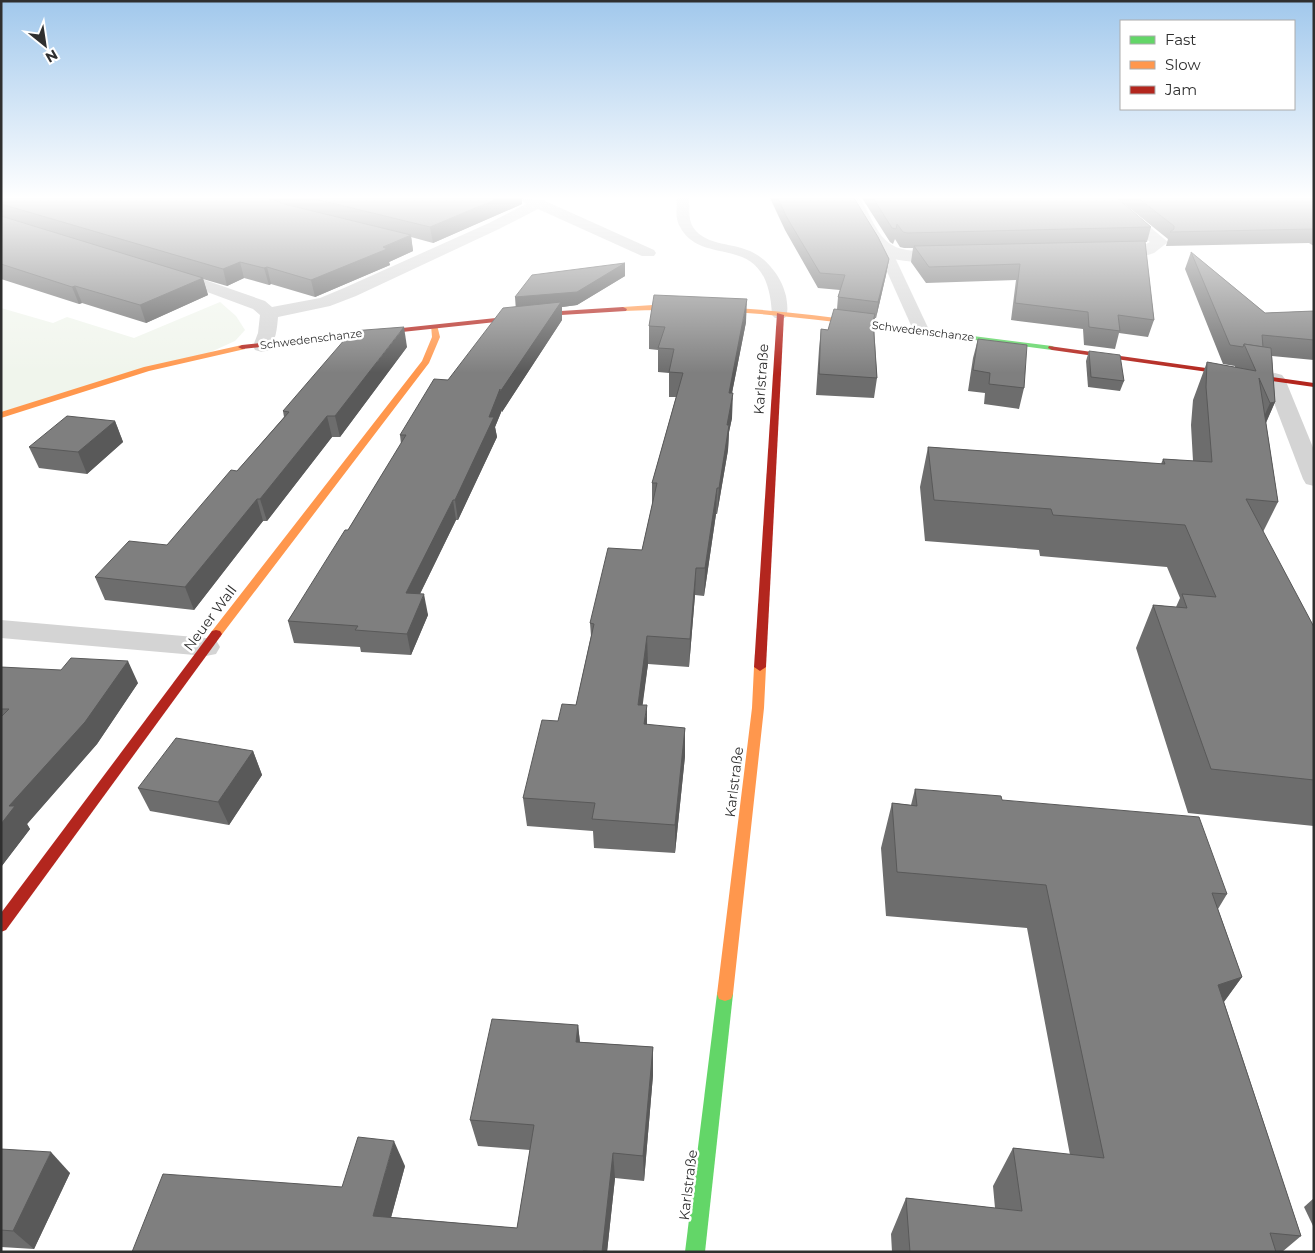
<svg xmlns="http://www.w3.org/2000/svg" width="1315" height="1253" font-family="Montserrat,sans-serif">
<rect width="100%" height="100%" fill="#fff"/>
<polygon fill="#f0f5ec" points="220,302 236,316 245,330 235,341 204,355 1,412 1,308 53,323 67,317 134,338"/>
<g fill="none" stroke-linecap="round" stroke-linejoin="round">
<g fill="#d4d4d4" fill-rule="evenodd">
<path d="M677 198H689C690 209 687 222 696 231 715 251 746 238 770 266 778 275 783 284 786 296 787 303 789 312 785 318H775L772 315C768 225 702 272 679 225 675 217 677 207 677 198Z"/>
<polygon points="883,243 890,247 930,332 928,335 916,335 914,332 876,247"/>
</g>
<g fill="#d4d4d4" fill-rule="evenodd">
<path d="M518 198 543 200 654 250 656 253 654 256H642L538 209 499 229 356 296 330 306 278 317C277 329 276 340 269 350L262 352 255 350 253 346 258 333 260 315 253 309 164 276 162 273 164 270H176L265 301 272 307 320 298 344 288 489 223 526 204Z"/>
<path d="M846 198H860C879 230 880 252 923 251 934 251 944 248 955 251L957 254 955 257C933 263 893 266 875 249 862 235 855 215 846 198Z"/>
<polygon points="1099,198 1115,198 1168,242 1154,253 1148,255 1104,254 1102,251 1104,248 1144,245 1150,242"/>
<polygon points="1275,373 1282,375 1285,379 1314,450 1314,486 1306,484 1303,479 1265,379 1268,375"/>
<polygon points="1,620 206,638 216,640 220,647 216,654 206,656 1,638"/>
</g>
<g fill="#63d668" fill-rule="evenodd">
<polygon points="863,322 1052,346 1056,348 1052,350 866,326 863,326"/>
<polygon points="725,987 731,989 733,994 705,1252 685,1252 717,994 719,989"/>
</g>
<g fill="#ff974d" fill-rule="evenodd">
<path d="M653 305C725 305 795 312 866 322L870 324 866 326C785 315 705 307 623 311L619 309 623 307Z"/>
<polygon points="431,325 437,325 440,337 429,363 220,637 212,637 210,634 212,631 422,361 432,337"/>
<polygon points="242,345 245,345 245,349 149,371 1,418 1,412 144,367"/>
<polygon points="760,663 766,667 764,708 733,994 731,999 725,1001 719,999 717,994 752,708 754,667"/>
</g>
<g fill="#b3261e" fill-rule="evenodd">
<polygon points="623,307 627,309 626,311 561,315 242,349 238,347 242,345 561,311"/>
<polygon points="777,313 784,315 766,667 760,671 754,667"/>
<polygon points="1049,346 1314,383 1314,387 1052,350 1048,348"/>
<polygon points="216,630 220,631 222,634 220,637 6,930 1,932 1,913 212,631"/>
</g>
</g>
<g fill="#6d6d6d">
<polygon points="1,198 522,198 522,204 433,243 411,237 413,251 389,262 390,265 315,297 271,284 269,285 244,278 227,286 203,279 208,295 146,323 82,303 79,304 1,279"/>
<polygon points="770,198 854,198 889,259 886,275 876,318 875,318 874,325 877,378 874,398 816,395 819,349 821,329 828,330 837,309 838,297 840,290 818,288 785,230"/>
<polygon points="862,198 1117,198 1151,227 1147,242 1145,242 1154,320 1148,337 1119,333 1115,349 1084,345 1083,329 1011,320 1016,280 926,283 911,262 913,248 904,248 900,247 895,239 893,244 890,242"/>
<polygon points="1117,198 1314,198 1314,246 1309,243 1166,246 1168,239"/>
<polygon points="1191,252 1265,313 1314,311 1314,360 1272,356 1275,402 1266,423 1278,502 1263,532 1314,627 1314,826 1188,813 1136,648 1153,605 1176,607 1180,598 1167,567 1040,556 1039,550 925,541 920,487 928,447 1161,464 1163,459 1193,461 1191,425 1193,400 1207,362 1235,367 1235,366 1223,364 1185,269"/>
<polygon points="625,263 625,276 577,305 562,307 562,320 502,412 502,410 495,427 497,437 458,520 456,520 420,594 428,615 411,655 361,652 360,647 294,643 288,621 348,530 401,444 400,435 516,307"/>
<polygon points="746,322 732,393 732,418 729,432 728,450 717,514 716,514 704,596 695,595 689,667 648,664 642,705 647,725 685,728 685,756 675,853 594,848 593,831 527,826 523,798 558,721 576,705 591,636 590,623 642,550 652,505 652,483 676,397 669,397 669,373 658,372 658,350 649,349 649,326"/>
<polygon points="978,339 1024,388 1019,409 984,404 985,393 968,391 973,358"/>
<polygon points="407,347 340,437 332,437 267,521 263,521 194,610 105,600 95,577 167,545 237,471 284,417 283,411"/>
<polygon points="1089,351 1124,381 1120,391 1088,387 1086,361"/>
<polygon points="115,421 123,442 87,474 39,468 29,447"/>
<polygon points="1,667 138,683 97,744 27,824 30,829 1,867"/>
<polygon points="253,751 262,775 229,825 150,811 138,788"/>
<polygon points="915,789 1002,800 1227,894 1218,909 1242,977 1224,1002 1301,1236 1282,1252 892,1252 891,1234 906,1198 995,1208 993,1186 1013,1148 1070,1155 1027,928 886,916 881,848 892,803 911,805"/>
<polygon points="578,1025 580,1042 653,1047 653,1075 644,1181 615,1178 607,1252 132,1252 342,1187 405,1166 391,1217 517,1228 530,1150 478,1146 470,1120"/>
<polygon points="1,1149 70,1173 34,1249 1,1247"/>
<polygon points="1314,1198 1314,1228 1304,1207"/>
</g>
<g fill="#595959">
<polygon points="499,198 522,198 522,204 433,243 430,227"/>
<polygon points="411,235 413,251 389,262 390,265 315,297 311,280"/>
<polygon points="889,259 886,275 876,318 878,302"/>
<polygon points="240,262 244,278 227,286 223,269"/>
<polygon points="625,263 625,276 577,305 562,307 562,320 502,412 502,410 495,427 497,437 458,520 455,500 489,417 516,311 515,297"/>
<polygon points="267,267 271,284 269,285 264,268"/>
<polygon points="203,278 208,295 146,323 140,305"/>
<polygon points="75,286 82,303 79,304 72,287"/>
<polygon points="747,299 746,322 727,418 729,393"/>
<polygon points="404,327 407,347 340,437 335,416"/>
<polygon points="733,393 732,418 729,432 728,450 717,514 719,488 727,425"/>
<polygon points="1275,402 1258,440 1253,441 1270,403"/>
<polygon points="327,416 332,437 267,521 260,499"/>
<polygon points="115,421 123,442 87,474 78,452"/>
<polygon points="717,488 716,514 704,596 705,568"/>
<polygon points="257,499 263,521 194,610 185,587"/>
<polygon points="453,500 456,520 410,614 406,593"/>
<polygon points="696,568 695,595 689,667 690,639"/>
<polygon points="424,594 428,615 411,655 407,634"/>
<polygon points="647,636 648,664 639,733 638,705"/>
<polygon points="128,661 138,683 97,744 27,824 30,829 1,867 1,824 9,806"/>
<polygon points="647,705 647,734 644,724"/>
<polygon points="685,728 685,756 675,853 675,825"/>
<polygon points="253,751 262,775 229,825 218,802"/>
<polygon points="1242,977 1211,1019 1218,985"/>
<polygon points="578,1025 581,1053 576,1042"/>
<polygon points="653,1047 653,1075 644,1181 643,1156"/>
<polygon points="394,1141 405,1166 385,1240 373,1216"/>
<polygon points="51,1152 70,1173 34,1249 13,1231"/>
<polygon points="613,1153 615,1178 607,1252 602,1252"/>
</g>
<g fill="#7f7f7f" stroke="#595959">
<polygon points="1,198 268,198 284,204 411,235 383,247 387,249 311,280 267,267 264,268 240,262 223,269 1,204"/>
<polygon points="311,198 499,198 430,227"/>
<polygon points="778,198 854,198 878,237 889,259 878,302 838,297 845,275 820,273 786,216"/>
<polygon points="873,198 1117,198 1151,227 907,233 903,232 897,224 896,229 892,228"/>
<polygon points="1138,198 1312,198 1314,201 1314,229 1170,232 1174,229 1174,226"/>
<polygon points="1,216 203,278 140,305 75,286 72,287 1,264"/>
<polygon points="1145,241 1154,320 1118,315 1120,331 1089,327 1088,312 1015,303 1020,264 929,267 914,246"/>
<polygon points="1191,252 1265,313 1314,311 1314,340 1262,335 1263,347 1244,344 1243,347 1230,345"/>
<polygon points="625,263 577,292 515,297 532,275"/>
<polygon points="654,295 747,299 729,393 733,393 727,425 729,425 719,488 717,488 705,568 696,568 690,639 647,636 638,705 647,705 644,724 685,728 675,825 592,819 595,803 523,798 542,720 558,721 562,704 576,705 594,624 590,623 608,548 642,550 657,483 652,483 683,373 669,372 674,349 658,348 665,327 649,326"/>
<polygon points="561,302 500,392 500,389 489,417 494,417 455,500 453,500 406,593 424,594 407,634 355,630 358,626 288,621 345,530 348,530 406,435 400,435 434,379 448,380 503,308"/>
<polygon points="834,309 875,314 873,321 877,378 819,374 821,329 828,330"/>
<polygon points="404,327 335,416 327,416 260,499 257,499 185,587 95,577 129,541 167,545 231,470 237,471 289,412 283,411 352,331"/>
<polygon points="978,339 1027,345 1024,388 989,384 990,373 973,370"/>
<polygon points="1244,344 1271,348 1275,402 1270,403 1259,378 1278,502 1246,499 1314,627 1314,780 1211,769 1153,605 1187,608 1182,594 1216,597 1185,525 1053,515 1051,509 934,500 928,447 1165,464 1163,459 1212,462 1206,387 1207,362 1256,371"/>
<polygon points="1089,351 1120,355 1124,381 1091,377"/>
<polygon points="67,416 115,421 78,452 29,447"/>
<polygon points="71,658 128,661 85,722 9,806 15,806 1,824 1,717 9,709 1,709 1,667 61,670"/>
<polygon points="176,738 253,751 218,802 138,788"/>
<polygon points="915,789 1001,796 1002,800 1199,817 1227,894 1212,893 1242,977 1218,985 1301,1236 1270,1233 1276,1252 910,1252 906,1198 1022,1211 1013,1148 1104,1158 1046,885 897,872 892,803 917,806"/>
<polygon points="492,1019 578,1025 576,1042 653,1047 643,1156 613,1153 602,1252 583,1251 582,1252 132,1252 163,1174 342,1187 358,1137 394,1141 373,1216 517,1228 534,1125 470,1120"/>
<polygon points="1,1149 51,1152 13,1231 1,1230"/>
</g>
<linearGradient id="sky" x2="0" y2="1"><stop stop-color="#a1c8ec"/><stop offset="0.53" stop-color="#fff"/><stop offset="1" stop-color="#fff" stop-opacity="0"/></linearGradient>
<rect width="1315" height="373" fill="url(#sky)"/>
<g text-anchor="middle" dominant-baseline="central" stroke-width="5" stroke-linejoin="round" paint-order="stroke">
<g font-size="11" fill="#2f2f2f" stroke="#fff">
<text transform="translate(923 331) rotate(7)">Schwedenschanze</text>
<text transform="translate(311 339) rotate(-7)">Schwedenschanze</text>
</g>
<g font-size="14" fill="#2f2f2f" stroke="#fff">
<text transform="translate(761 379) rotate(-86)">Karlstraße</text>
<text transform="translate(210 618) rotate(-53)">Neuer Wall</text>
<text transform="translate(734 782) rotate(-83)">Karlstraße</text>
<text transform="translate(688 1185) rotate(-83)">Karlstraße</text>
</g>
</g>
<rect width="1315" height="1253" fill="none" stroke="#2f2f2f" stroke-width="5"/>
<rect x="1120" y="20" width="175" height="90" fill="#ffffff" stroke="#acacac"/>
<rect x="1130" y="36" width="25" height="8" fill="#63d668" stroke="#acacac"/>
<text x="1165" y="45" font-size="15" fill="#2f2f2f">Fast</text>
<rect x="1130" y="61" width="25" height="8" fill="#ff974d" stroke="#acacac"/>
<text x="1165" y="70" font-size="15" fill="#2f2f2f">Slow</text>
<rect x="1130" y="86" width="25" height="8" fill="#b3261e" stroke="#acacac"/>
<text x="1165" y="95" font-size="15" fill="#2f2f2f">Jam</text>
<g transform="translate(45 45) rotate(150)" stroke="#ffffff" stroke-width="4" paint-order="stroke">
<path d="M0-4L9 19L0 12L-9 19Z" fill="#2f2f2f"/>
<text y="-8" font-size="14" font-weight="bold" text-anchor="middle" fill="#2f2f2f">N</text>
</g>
</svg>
